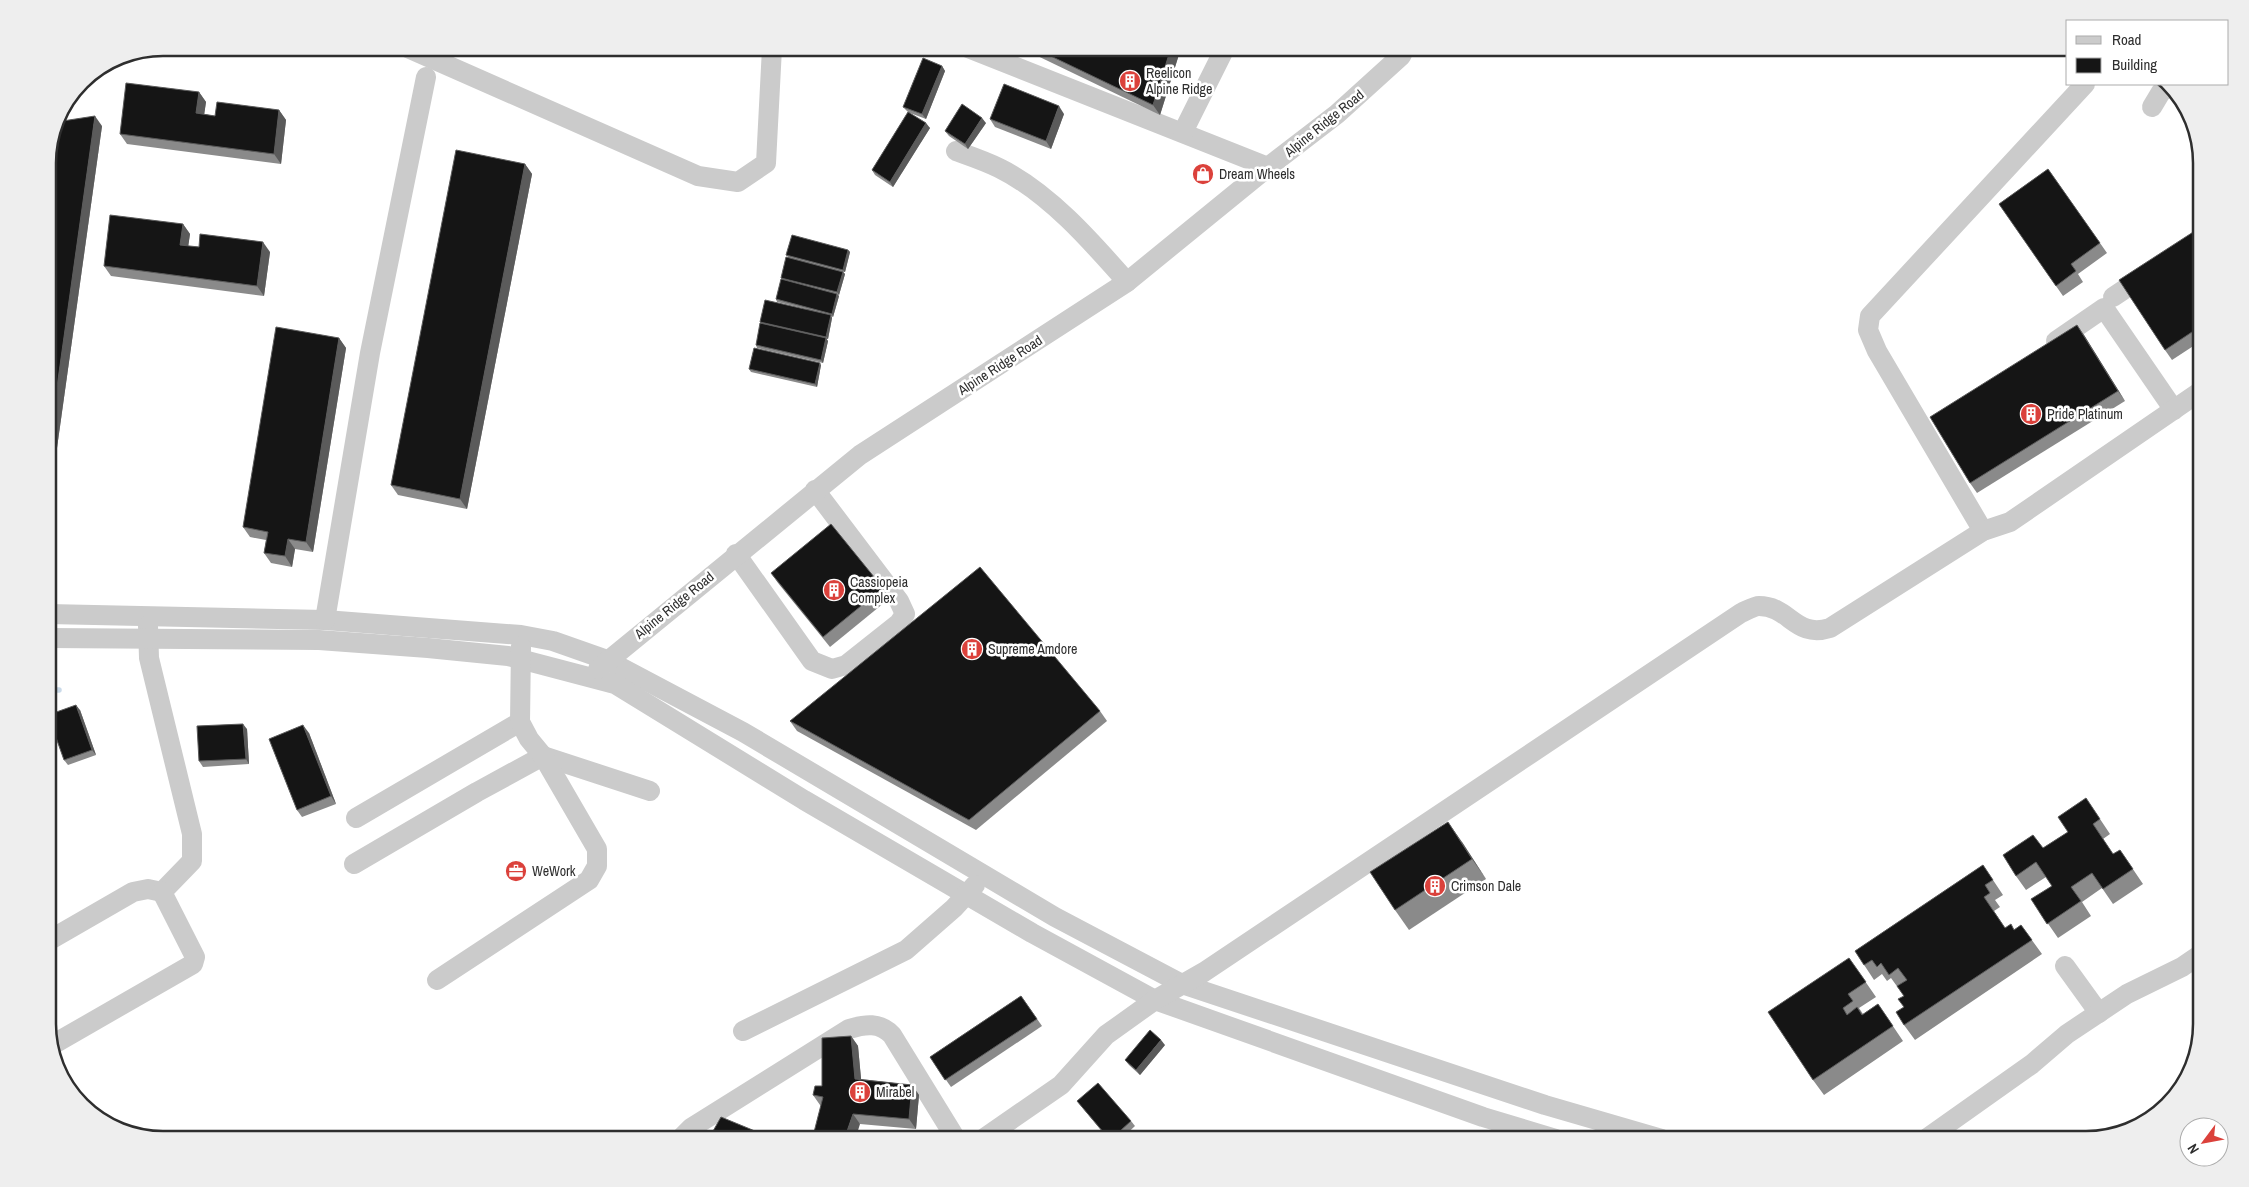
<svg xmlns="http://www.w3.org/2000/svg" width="2249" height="1187" font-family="'Archivo Narrow',sans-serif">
<rect width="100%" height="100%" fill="#fff"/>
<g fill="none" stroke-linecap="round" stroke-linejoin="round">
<polyline stroke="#cadae9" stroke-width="5.5" points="48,690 59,690"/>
<g stroke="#cbcbcb" stroke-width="20">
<polyline points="408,48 698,176 738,182 766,163 772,48"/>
<polyline points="968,48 1268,167"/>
<polyline points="2152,107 2161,92 2169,87"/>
<polyline points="1183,132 1225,48"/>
<path d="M956 151C970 156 985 161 999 168 1048 192 1091 241 1127 282"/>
<polyline points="2113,297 2146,275"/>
<polyline points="2056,341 2104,308 2174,410"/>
<polyline points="1983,531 1877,351 1868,330 1870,316 2085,84"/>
<polyline points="736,554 812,661 832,669 846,665 899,623 905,614 899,601 815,490"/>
<polyline points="48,614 325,620 521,635 553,641 607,660 743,732 1055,917 1182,984 1545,1105 1662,1139"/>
<polyline points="325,620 370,353 426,77"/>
<polyline points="148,626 149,658 192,834 192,861 162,892"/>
<polyline points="48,638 319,640 428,648 508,656 615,684 804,800 1032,933 1155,1000 1483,1117 1556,1139"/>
<polyline points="598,669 860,455 1127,282 1268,167 1337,114 1401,56 1405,48"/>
<polyline points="356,818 520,722"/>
<polyline points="354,864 477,792 543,756 650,791"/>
<polyline points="48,941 133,892 148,889 162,892"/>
<polyline points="2065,966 2099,1013"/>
<polyline points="437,980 589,880 597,866 597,849 543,756 529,739 520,722 521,646"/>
<polyline points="743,1031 906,950 954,908 975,885"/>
<polyline points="52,1045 193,964 195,957 162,892"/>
<path d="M680 1139 691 1128 849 1029C865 1024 880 1022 892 1035L956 1139"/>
<path d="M983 1139 1061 1085 1106 1035 1155 1000 1204 972 1741 613C1746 611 1754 606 1759 606 1790 606 1795 639 1830 628L1983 531 2010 522 2201 391"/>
<polyline points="1926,1139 2032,1064 2067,1034 2127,994 2182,967 2201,954"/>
</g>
</g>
<g fill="#8a8a8a">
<polygon points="1021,48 1181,48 1160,115"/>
<polygon points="942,66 945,71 926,119 910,113 930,128 893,187 875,175 872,170 908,112 903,107"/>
<polygon points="199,92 206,102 204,114 215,116 279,110 286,120 281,164 127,144 120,134"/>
<polygon points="1064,114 1051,149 995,127 990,119"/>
<polygon points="986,123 968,149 949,136 945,131"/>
<polygon points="102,126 55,462 48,461 48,156"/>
<polygon points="525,164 532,174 467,509 398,495 391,485"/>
<polygon points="2048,169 2107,253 2078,274 2083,282 2063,296 1999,204"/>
<polygon points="183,224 190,234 188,246 270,252 264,296 111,276 104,266"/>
<polygon points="2201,227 2201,341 2172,360 2165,350"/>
<polygon points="848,250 850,252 845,272 843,272 845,274 839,295 837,294 839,296 833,317 831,316 832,318 828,339 826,339 828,341 823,363 757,348 756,345 762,324 760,322 806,309 777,302 776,299 782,279 781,278 788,257 786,255"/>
<polygon points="2084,335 2125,401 1977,493 1970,483"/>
<polygon points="339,338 346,348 313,552 295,549 292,567 271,563 264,553 266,540 250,537 243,527"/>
<polygon points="821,365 817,387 751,372 749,369"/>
<polygon points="771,573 883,588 890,598 830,647 778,583"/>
<polygon points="80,710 96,755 68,765 64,760"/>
<polygon points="1100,711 1107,721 976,830 797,731 790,721"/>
<polygon points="247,729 249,764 203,767 199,761"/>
<polygon points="309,733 336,804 302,817 297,810"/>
<polygon points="2086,798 2110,834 2103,839 2113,854 2120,850 2143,884 2113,904 2102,888 2082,902 2091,916 2058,938 2031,899 2052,886 2046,877 2026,890 2016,876 2043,848 2068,832"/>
<polygon points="1462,842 1486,879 1409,930 1395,910"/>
<polygon points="1983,865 2003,895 1995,900 2000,907 1994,911 2005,928 2015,929 2021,925 2042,954 1915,1040 1904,1025 1904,996 1891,978 1887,981 1882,974 1874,980 1855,951"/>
<polygon points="1849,958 1876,997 1859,1008 1863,1014 1878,1004 1903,1041 1824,1095 1813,1080"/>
<polygon points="1021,996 1042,1026 951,1087 930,1057"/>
<polygon points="851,1036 858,1046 861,1079 912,1085 919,1095 916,1129 860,1124 820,1105 813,1095 822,1086"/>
<polygon points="1165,1045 1140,1075 1129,1065 1125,1060"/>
<polygon points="1077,1101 1131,1121 1135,1126 1120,1140 1109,1140"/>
</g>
<g fill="#5b5b5b">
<polygon points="1171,48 1181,48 1160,115 1153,105"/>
<polygon points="942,66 945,71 926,119 922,114"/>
<polygon points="199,92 206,102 203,123 196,113"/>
<polygon points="1059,106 1064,114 1051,149 1046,141"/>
<polygon points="279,110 286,120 281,164 274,154"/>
<polygon points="95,116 102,126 55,462 48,452"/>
<polygon points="982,118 986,123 968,149 965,144"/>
<polygon points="926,123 930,128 893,187 890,182"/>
<polygon points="525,164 532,174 467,509 460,499"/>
<polygon points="183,224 190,234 187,255 180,245"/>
<polygon points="263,242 270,252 264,296 257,286"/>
<polygon points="848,250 850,252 845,272 843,270"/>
<polygon points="843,272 845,274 839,295 837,292"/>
<polygon points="837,294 839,296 833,317 832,314"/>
<polygon points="831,315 832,318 828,339 826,337"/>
<polygon points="2077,325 2084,335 2125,401 2118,391"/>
<polygon points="339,338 346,348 313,552 306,542"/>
<polygon points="826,338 828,341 823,363 821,360"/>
<polygon points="820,363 821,365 817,387 815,384"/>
<polygon points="288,539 295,549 292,567 285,556"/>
<polygon points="76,705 80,710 96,755 92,750"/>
<polygon points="243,724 247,729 249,764 246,759"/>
<polygon points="303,725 309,733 336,804 331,796"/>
<polygon points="1448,822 1462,842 1486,879 1472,859"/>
<polygon points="851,1036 858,1046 862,1089 855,1079"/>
<polygon points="1161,1040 1165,1045 1140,1075 1136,1070"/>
<polygon points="912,1085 919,1095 916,1129 909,1119"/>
<polygon points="853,1114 860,1124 855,1140 844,1140"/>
</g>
<g fill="#151515" stroke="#5b5b5b">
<polygon points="1034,48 1171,48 1153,105"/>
<polygon points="923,58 942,66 922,114 903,107"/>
<polygon points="126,83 199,92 196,113 215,116 217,102 279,110 274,154 120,134"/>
<polygon points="1004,84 1059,106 1046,141 990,119"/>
<polygon points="962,104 982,118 965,144 945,131"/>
<polygon points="908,112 926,123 890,182 872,170"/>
<polygon points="95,116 48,451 48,156 56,122"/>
<polygon points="456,150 525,164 460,499 391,485"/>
<polygon points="2048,169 2100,243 2071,264 2076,271 2056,286 1999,204"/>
<polygon points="110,215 183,224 180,245 199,247 200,234 263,242 257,286 104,266"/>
<polygon points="2201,227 2201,326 2165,350 2119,280"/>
<polygon points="792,235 848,250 843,270 786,255"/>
<polygon points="786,257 843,272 837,292 781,278"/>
<polygon points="781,279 837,294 832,314 776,299"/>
<polygon points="765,300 831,315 826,337 760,322"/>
<polygon points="760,323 826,338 821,360 756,345"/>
<polygon points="2077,325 2118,391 1970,483 1930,417"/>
<polygon points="276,327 339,338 306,542 288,539 285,556 264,553 268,532 243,527"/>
<polygon points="754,348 820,363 815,384 749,369"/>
<polygon points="831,524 883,588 823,637 771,573"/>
<polygon points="980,567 1100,711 969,820 790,721"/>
<polygon points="2201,674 2201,681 2198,676"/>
<polygon points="76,705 92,750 64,760 48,715"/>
<polygon points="243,724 246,759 199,761 197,726"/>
<polygon points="303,725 331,796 297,810 269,739"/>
<polygon points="2086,798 2100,819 2093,824 2113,854 2120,850 2133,869 2103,889 2092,873 2071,887 2081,901 2047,924 2031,899 2052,886 2036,862 2016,876 2003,855 2033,835 2043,848 2068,832 2058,817"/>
<polygon points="1448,822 1472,859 1395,910 1370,872"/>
<polygon points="1983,865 1993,880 1985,885 1990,893 1984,897 2005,928 2011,924 2014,930 2021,925 2032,940 1904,1025 1896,1012 1904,1007 1898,999 1904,996 1897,986 1907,980 1898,968 1889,975 1881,963 1877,967 1872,960 1864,965 1855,951"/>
<polygon points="1849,958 1866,982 1848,994 1853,1001 1843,1008 1847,1015 1857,1007 1862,1015 1878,1004 1893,1026 1813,1080 1768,1012"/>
<polygon points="1021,996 1037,1019 945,1080 930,1057"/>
<polygon points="1150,1030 1161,1040 1136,1070 1125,1060"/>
<polygon points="851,1036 855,1079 912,1085 909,1119 853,1114 844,1140 812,1140 823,1097 813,1095 815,1086 822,1086 822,1038"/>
<polygon points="1098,1083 1131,1121 1110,1140 1077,1101"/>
<polygon points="721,1117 767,1136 787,1140 708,1140"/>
<polygon points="1015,1134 1019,1140 1006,1140"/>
</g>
<defs>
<g id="building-disc" transform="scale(1.125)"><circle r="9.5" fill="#db413b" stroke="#fff"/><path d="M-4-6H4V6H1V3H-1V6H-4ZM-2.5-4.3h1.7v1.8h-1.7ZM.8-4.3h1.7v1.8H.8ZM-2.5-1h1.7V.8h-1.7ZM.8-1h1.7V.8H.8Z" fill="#fff"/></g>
<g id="shop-disc" transform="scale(1.125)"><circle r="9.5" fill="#db413b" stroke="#fff"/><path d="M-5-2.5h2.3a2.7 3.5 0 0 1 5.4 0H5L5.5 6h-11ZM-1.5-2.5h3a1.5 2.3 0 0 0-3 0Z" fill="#fff"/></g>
<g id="office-disc" transform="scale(1.125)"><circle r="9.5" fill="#db413b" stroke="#fff"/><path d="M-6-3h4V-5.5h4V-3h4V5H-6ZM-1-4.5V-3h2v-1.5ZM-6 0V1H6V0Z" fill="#fff"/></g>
</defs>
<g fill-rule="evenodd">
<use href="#building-disc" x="1130" y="81"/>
<use href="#shop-disc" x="1203" y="174"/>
<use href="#building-disc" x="2031" y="414"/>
<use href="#building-disc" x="834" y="590"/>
<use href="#building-disc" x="972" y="649"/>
<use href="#office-disc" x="516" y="871"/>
<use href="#building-disc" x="1435" y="886"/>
<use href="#building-disc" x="860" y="1092"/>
</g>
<g text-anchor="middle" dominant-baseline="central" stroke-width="5" stroke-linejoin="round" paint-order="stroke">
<g font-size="14" fill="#2e2e2e" stroke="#fff" text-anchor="start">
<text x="1146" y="73">Reelicon<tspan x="1146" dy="16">Alpine Ridge</tspan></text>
<text x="1219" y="174">Dream Wheels</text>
<text x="2047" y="414">Pride Platinum</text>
<text x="850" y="582">Cassiopeia<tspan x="850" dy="16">Complex</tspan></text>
<text x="988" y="649">Supreme Amdore</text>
<text x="532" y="871">WeWork</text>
<text x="1451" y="886">Crimson Dale</text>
<text x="876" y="1092">Mirabel</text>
</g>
<g font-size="14" fill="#2e2e2e" stroke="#fff">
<text transform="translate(1324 123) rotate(-39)">Alpine Ridge Road</text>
<text transform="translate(1000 365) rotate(-33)">Alpine Ridge Road</text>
<text transform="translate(674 605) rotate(-39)">Alpine Ridge Road</text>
</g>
</g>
<path d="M0 0H2249V1187H0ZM163 56H2086A107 107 0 0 1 2193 163V1024A107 107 0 0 1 2086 1131H163A107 107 0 0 1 56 1024V163A107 107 0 0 1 163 56Z" fill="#eee" fill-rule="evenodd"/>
<path fill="none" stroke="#2e2e2e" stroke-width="2.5" d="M163 56H2086A107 107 0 0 1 2193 163V1024A107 107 0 0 1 2086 1131H163A107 107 0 0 1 56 1024V163A107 107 0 0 1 163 56Z"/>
<rect x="2066" y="20" width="162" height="65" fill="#ffffff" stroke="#ababab"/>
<rect x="2076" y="36" width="25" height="8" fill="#cbcbcb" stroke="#ababab"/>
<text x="2112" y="45" font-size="15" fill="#2e2e2e">Road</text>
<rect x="2076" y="58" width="25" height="15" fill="#151515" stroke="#ababab"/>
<text x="2112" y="70" font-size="15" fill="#2e2e2e">Building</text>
<g transform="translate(2204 1142) rotate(238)"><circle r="24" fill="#ffffff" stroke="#ababab"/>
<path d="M0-4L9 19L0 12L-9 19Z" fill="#db413b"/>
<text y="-8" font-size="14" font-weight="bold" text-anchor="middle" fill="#2e2e2e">N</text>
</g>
</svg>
